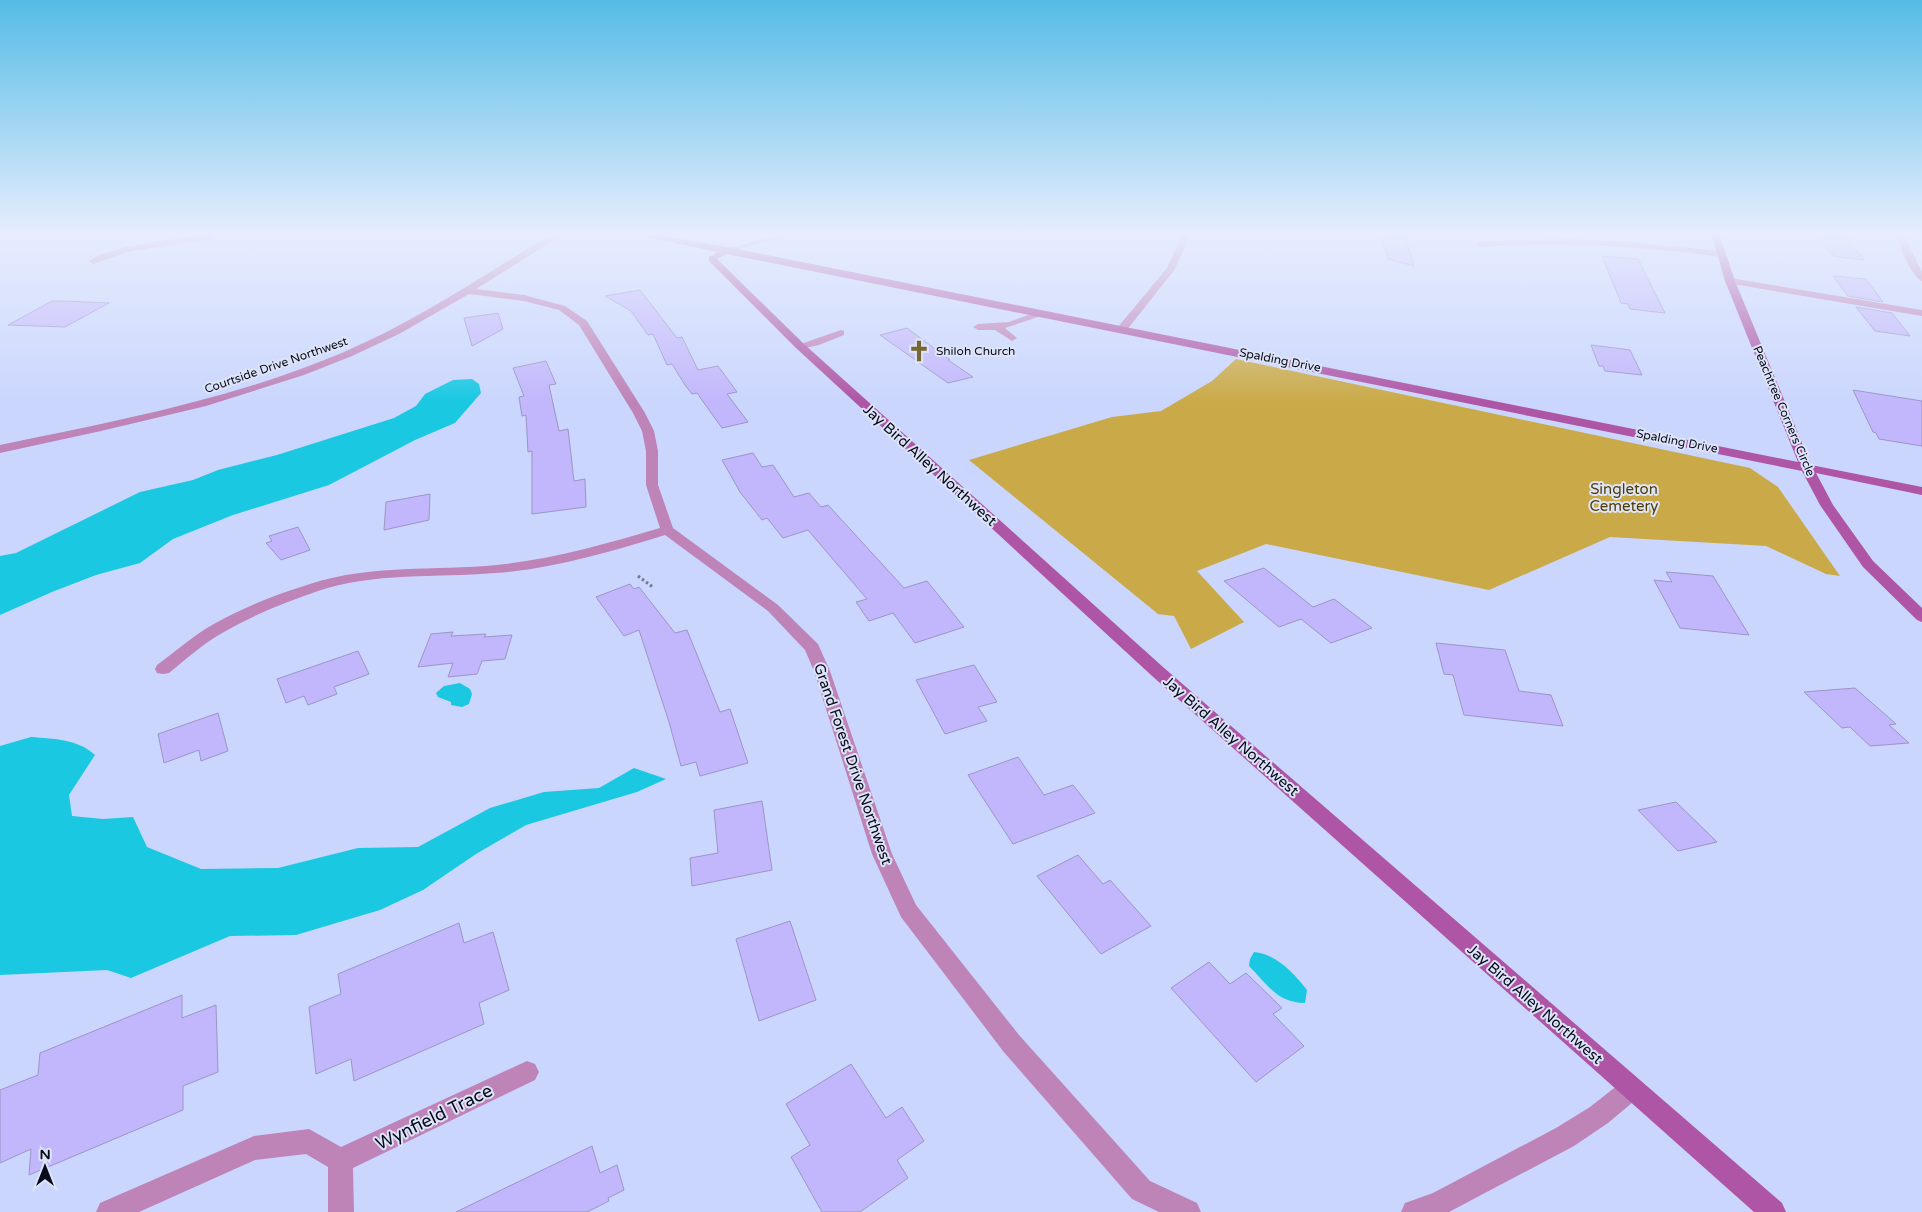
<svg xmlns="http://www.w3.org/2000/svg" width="1922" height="1212" font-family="'Varela Round',sans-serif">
<rect width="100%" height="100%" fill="#cad6fd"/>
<polygon fill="#caaa48" points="1236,359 1750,468 1778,487 1840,576 1826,574 1766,546 1610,537 1489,590 1266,544 1197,571 1244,622 1191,649 1174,616 1158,614 969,460 1112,417 1161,411 1212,381"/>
<g fill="#1ac8e2">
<polygon points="472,379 479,384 481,393 455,423 415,440 329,485 233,515 173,539 140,563 96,575 52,592 0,615 0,556 16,553 140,492 193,480 218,470 277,455 394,418 416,406 425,394 453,380"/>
<polygon points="460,683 470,689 472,694 469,704 462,707 451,705 451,702 438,697 436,693 444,686"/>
<path d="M31 737C54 739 78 739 95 755L69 795 72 816 103 819 133 817 147 847 201 869 278 868 358 848 418 847 490 808 544 792 599 788 634 768 666 779 637 792 526 825 476 854 423 890 380 910 296 935 230 936 131 978 107 970 0 975V746Z"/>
<path d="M1254 952C1276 954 1294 973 1307 990L1305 1003C1277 1003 1268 985 1249 966L1250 959Z"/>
</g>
<g fill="#c2b7fc" stroke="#9c95c5">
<polygon points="1817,233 1844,233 1864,260 1833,256"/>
<polygon points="1381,235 1405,236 1414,266 1388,259"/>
<polygon points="1602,256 1638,259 1665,313 1630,309 1628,304 1621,303"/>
<polygon points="1833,276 1866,279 1883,302 1848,296"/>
<polygon points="640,290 677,338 682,337 698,370 718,366 737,392 727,394 748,422 722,428 697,393 692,394 685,385 672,364 667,365 653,334 648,335 631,311 605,296"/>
<polygon points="52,301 62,301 109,303 65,327 8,325"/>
<polygon points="1856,307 1892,313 1910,336 1875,331"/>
<polygon points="498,313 503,329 472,346 464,318"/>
<polygon points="907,328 950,360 948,360 973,377 948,383 880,335"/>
<polygon points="1591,345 1630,350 1642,375 1605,371 1603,366 1599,366"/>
<polygon points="546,361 556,384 549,385 559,431 568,429 574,481 585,479 586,507 532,514 532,451 528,452 526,415 522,416 519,397 524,396 513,368"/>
<polygon points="1853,390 1922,401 1922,446 1879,439 1876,433 1873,432"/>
<polygon points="753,453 762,467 773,465 794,497 809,493 821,507 828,505 904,588 927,581 964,627 915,643 893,613 869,621 856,602 867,599 808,530 783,538 767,518 762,520 740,492 722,460"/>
<polygon points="430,494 429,520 384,530 386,502"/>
<polygon points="298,527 310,550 281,560 266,543 272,541 269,536"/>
<polygon points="1264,568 1313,607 1334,599 1372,628 1331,643 1301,619 1279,627 1224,581"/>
<polygon points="1666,572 1713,576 1749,635 1680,628 1654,580 1672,582"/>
<polygon points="630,584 634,589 639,587 675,633 687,630 720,712 730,709 748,763 700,776 696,762 681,766 669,722 639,630 624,636 596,597"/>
<polygon points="453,632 451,636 486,634 484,637 512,635 505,659 482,661 477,674 448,677 453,663 418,667 431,634"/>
<polygon points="1436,643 1505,650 1519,691 1551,695 1563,726 1464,715 1453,675 1444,674"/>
<polygon points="358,651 369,674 334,687 337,694 308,705 304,696 286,703 277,679"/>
<polygon points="974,665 997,702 978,707 987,721 945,734 916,680"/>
<polygon points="1855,688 1896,724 1889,725 1909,743 1870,746 1850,727 1842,728 1804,692"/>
<polygon points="218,713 228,751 201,761 199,750 164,763 158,734"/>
<polygon points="1018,757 1044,795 1073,785 1095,813 1013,844 968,775"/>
<polygon points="762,801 772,870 692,886 690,858 718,853 714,810"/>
<polygon points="1676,802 1717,842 1678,851 1638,810"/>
<polygon points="1078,855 1103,884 1110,880 1151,926 1101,954 1037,876"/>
<polygon points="790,921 816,1000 759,1021 736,939"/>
<polygon points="459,923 464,943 493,932 509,990 479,1003 484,1024 354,1081 351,1059 316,1074 309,1007 341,994 338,974"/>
<polygon points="1209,962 1230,984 1246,973 1282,1008 1273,1014 1304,1046 1256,1082 1171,988"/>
<polygon points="182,995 182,1018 216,1005 218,1072 183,1086 183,1110 29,1175 31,1149 0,1163 0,1090 38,1075 40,1053"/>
<polygon points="851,1064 886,1118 902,1107 924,1141 897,1160 908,1178 860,1212 822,1212 791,1157 810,1145 786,1104"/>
<polygon points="592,1146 600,1173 617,1165 624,1190 608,1198 609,1201 587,1212 456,1212"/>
</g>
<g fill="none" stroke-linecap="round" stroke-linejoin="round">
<polyline stroke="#717996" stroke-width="3" stroke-dasharray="2.5 2.5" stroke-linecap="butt" points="638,576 654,588"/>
<g fill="#be83b7" fill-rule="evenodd">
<polygon points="786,233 798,233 727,252 723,250"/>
<polygon points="1041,310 1044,311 1044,315 1005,328 1017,338 1012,341 995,330 978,330 973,327 978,324 1009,322"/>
<polygon points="841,330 844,331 844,335 819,345 800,349 795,346"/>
</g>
<g fill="#be83b7" fill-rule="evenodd">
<polygon points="213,233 223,233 207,240 131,251 93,264 89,261 99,255 130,246"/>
<path d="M559 233H569L548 244 476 289 524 295 565 306 587 321 645 413 654 431 658 451V485L673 528 778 605 818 644 830 671 892 854 916 905 1019 1035 1150 1181 1197 1203 1201 1212H1159L1132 1199 1003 1051 901 917 872 854 814 671 805 650 768 611 665 535C609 552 553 569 495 573 436 578 374 572 318 591 286 602 253 615 224 632 204 643 186 659 169 673L163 674 157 673 155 669 157 665C175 652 193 636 212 625 242 608 277 594 310 584 371 564 435 571 497 565 553 559 606 544 660 528L646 485V451L642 431 633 413 579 325 559 310 524 301 469 294 399 334 352 356 304 375 206 406 101 431 0 453V445C116 421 234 399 344 352 414 322 477 280 542 240Z"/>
<polygon points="1183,233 1191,233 1175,269 1126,331 1118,331 1118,327 1167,268"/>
<path d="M1895 233H1903L1922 272V281C1910 276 1900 245 1895 233Z"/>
<path d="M1570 239 1630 242 1720 251 1724 254 1720 257C1640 246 1561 242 1480 247L1476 244 1480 241Z"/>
<polygon points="1730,278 1922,310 1922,316 1727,283 1727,279"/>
<polygon points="527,1061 535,1064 539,1072 535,1080 353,1168 354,1212 328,1212 328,1167 306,1154 255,1160 139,1212 96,1212 100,1203 254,1136 309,1129 341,1147"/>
<polygon points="1631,1077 1639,1081 1643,1089 1639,1097 1608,1123 1574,1146 1449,1212 1401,1212 1405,1203 1433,1193 1556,1128 1590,1107 1623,1081"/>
</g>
<polygon fill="#ae56a5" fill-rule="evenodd" points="633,233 648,233 727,247 1798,462 1725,281 1711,233 1719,233 1735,281 1811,465 1922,487 1922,495 1816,473 1833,505 1873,561 1922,608 1922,622 1917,620 1863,567 1820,505 1802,471 727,254 717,259 804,344 1163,667 1782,1203 1786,1212 1754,1212 1151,675 796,348 709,261 709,257 718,252 637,235"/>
</g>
<linearGradient id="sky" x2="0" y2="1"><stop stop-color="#55bce6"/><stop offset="0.58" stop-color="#e7edfe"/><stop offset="1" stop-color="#e7edfe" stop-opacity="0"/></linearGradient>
<rect width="1922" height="402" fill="url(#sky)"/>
<defs>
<g id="church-bare" transform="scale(1.725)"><path d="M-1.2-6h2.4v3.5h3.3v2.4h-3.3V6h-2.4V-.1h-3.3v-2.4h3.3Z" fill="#766633" stroke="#dee4f8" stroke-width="2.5" paint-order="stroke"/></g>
</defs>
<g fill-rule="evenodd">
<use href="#church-bare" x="919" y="351"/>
</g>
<g text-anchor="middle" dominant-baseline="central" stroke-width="4" stroke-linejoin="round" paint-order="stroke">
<g font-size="12" fill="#070b1b" stroke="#dee4f8" text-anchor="start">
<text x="936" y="351">Shiloh Church</text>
</g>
<g font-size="12" fill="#070b1b" stroke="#dee4f8">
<text transform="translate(1280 360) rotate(11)">Spalding Drive</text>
<text transform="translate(276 365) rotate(-19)">Courtside Drive Northwest</text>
<text transform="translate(1784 411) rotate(67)">Peachtree Corners Circle</text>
<text transform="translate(1677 441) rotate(11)">Spalding Drive</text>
</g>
<g font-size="15" fill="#070b1b" stroke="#dee4f8">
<text transform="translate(930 465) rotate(42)">Jay Bird Alley Northwest</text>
<text transform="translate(1231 736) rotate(41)">Jay Bird Alley Northwest</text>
<text transform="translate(853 764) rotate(71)">Grand Forest Drive Northwest</text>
<text transform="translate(1535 1004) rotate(41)">Jay Bird Alley Northwest</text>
</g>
<g font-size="15" fill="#4f3d00" stroke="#dee4f8">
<text x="1624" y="489">Singleton<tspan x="1624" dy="17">Cemetery</tspan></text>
</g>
<g font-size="18" fill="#070b1b" stroke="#dee4f8">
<text transform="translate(434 1117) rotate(-26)">Wynfield Trace</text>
</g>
</g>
<g transform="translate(45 1167)" stroke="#dee4f8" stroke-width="4" paint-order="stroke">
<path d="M0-4L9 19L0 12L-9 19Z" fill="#070b1b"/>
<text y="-8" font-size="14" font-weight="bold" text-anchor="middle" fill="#070b1b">N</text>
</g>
</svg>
